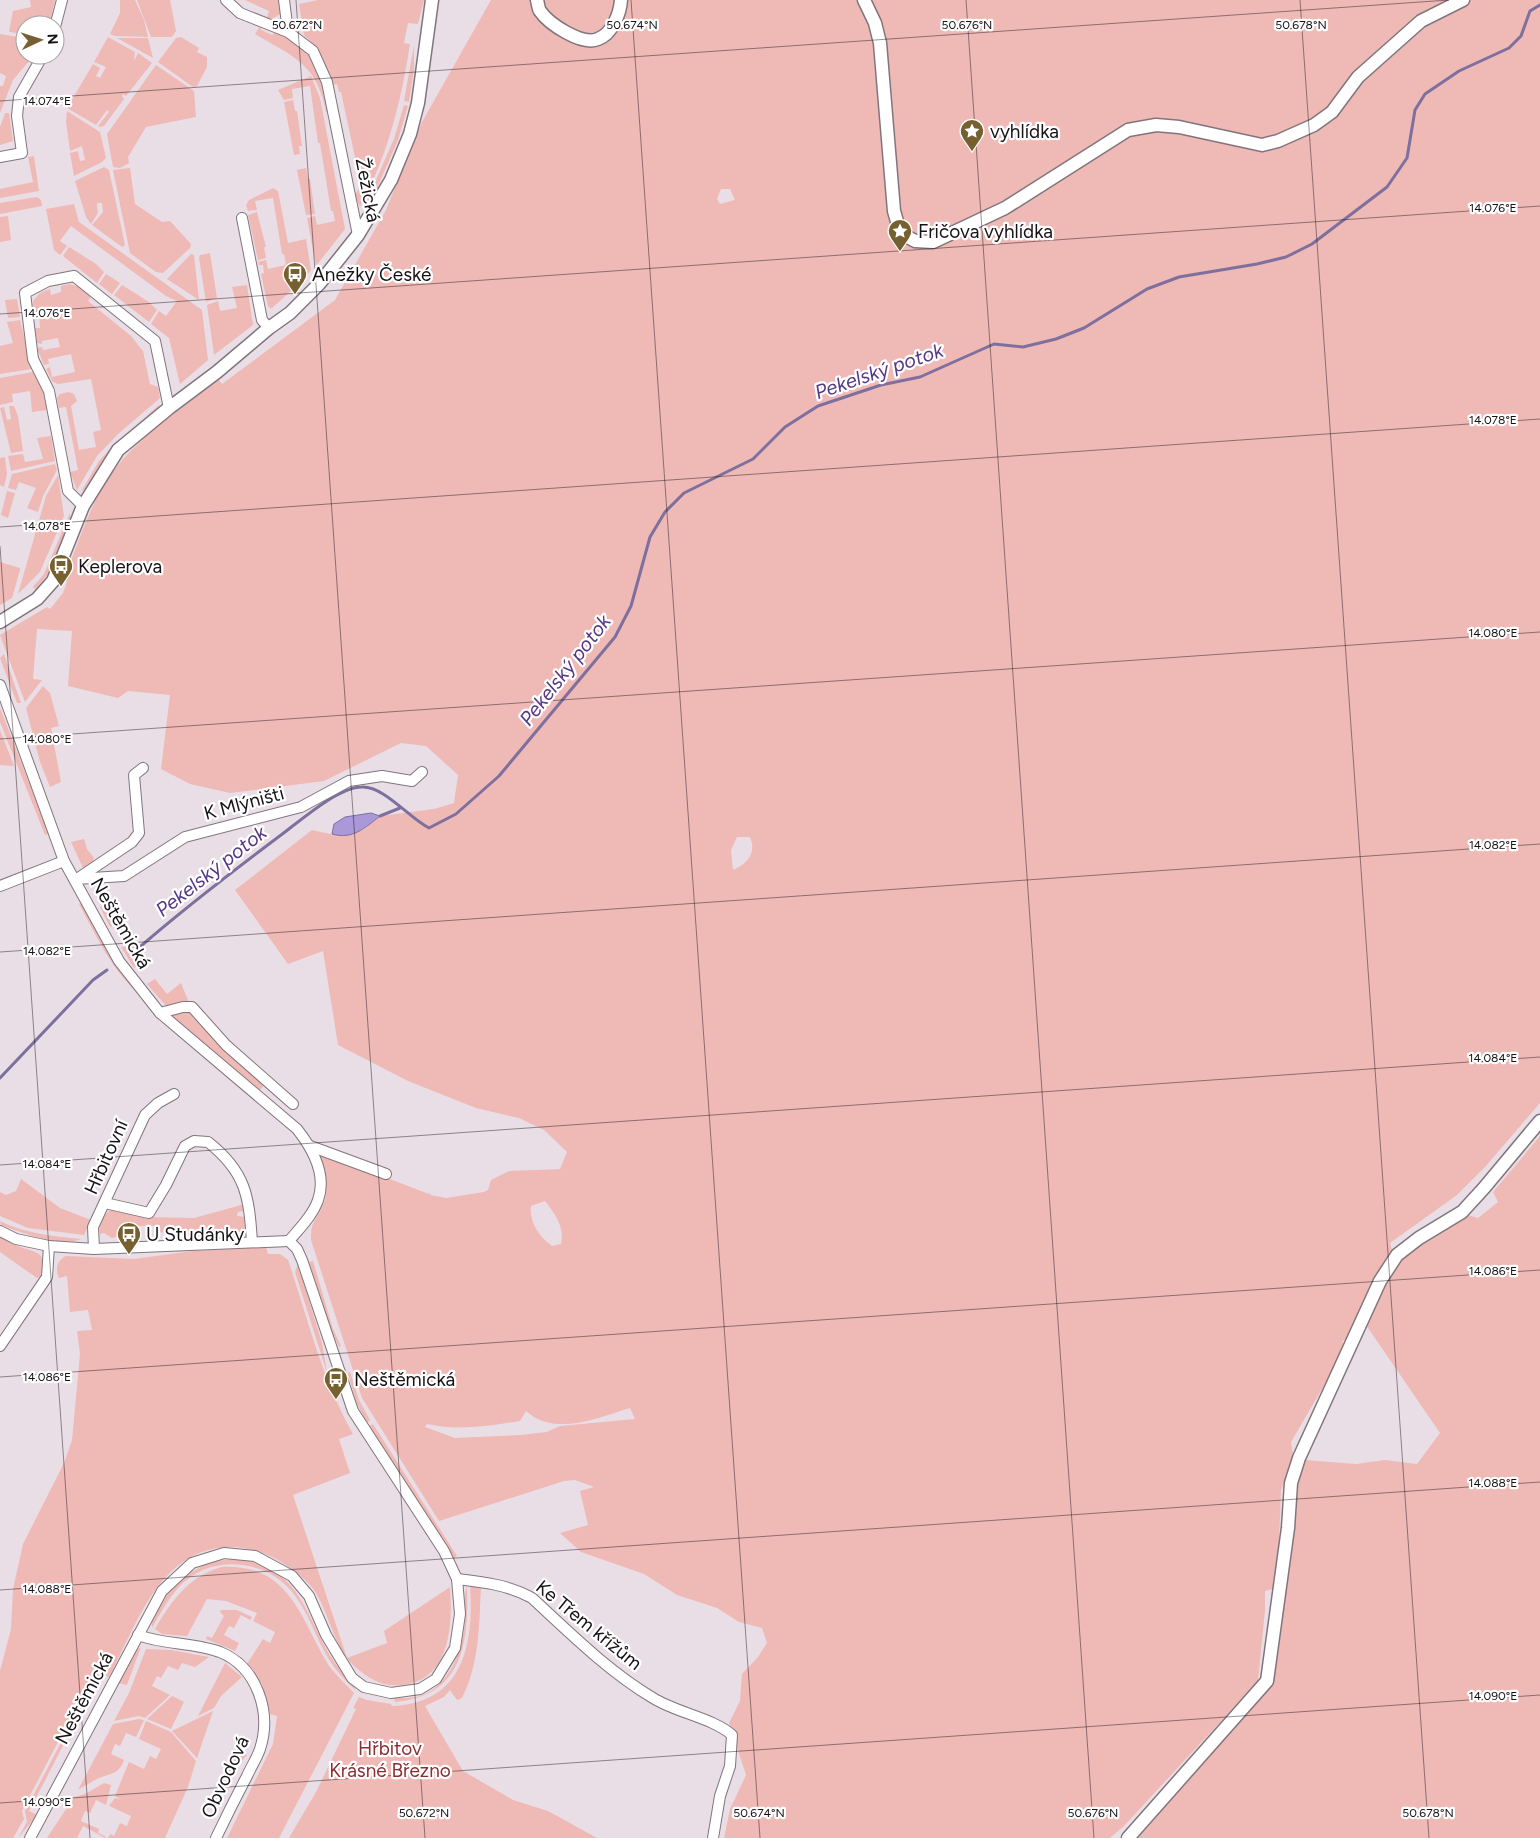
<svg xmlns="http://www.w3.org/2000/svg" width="1540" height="1838" font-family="Figtree,sans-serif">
<rect width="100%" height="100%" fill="#eadee6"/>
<g fill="#efb9b6" fill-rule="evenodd">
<polygon points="30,0 55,0 49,25 25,25 25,34 9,32 13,11 31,7"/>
<polygon points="120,0 135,0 144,20 148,37 115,36 110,34 120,13"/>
<polygon points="137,0 170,0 176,31 172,37 151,37"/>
<polygon points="245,0 281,0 280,14 272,19 267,18 269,11"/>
<path d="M318 0H424L418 24 408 23 404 43 410 44C401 102 388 155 360 207L355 195 361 185 341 92H339L337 84 333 85 318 49 304 35 299 4Z"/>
<path d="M491 0H1540V1103L1485 1167 1457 1195 1390 1243 1392 1251 1374 1278 1349 1336 1342 1342 1344 1345 1326 1382 1291 1442 1293 1455 1281 1491 1278 1566 1273 1581V1589L1265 1591V1610L1258 1681 1124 1826 1110 1838H724L730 1809 746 1775 729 1723 740 1701 742 1674 758 1657 767 1643 762 1628 739 1622 717 1608 677 1595 644 1574 581 1552 560 1533 588 1525 580 1491 594 1487 575 1480 564 1481 439 1521 362 1398 311 1240C311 1220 315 1223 322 1207 331 1189 324 1170 319 1152L429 1194 430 1192V1195L446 1198 484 1192 488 1190 491 1180 509 1171 560 1169 567 1152 544 1130 519 1118 476 1108 408 1081 338 1045 323 951 288 964 235 890 312 830 339 836 363 830 380 816 434 809 454 803 458 775 426 746 401 743 324 781 230 793 190 784 161 769 170 695 128 691 118 698 68 686 72 631 37 629 33 679 42 680 25 702 0 635 47 607 50 609 63 593 67 582 64 579C77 546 88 510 107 480 134 439 181 410 218 379L222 384 335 300 386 210 422 122ZM721 189H730L735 200 720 204 717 199ZM737 837H750C757 853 747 864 733 870L731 850ZM545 1201C555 1214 565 1227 561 1244L552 1246C539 1237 529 1222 531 1206ZM630 1408 635 1419 560 1426 547 1432 520 1435 455 1438 425 1427 427 1424C458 1431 488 1426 520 1421L526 1411C555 1437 597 1418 630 1408Z"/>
<path d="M260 26 261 30 272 35 275 32C282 36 289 38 296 42 318 56 324 89 329 112H326C317 64 294 57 255 34Z"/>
<polygon points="0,34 25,38 25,55 34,55 13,80 0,113 0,86 3,86 6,76 0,73"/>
<polygon points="108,37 135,52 134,61 138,53 152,63 126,96 123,94 122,96 124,99 104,126 100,127 98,126 109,112 107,110 96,125 67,108 93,64 100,68 96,76 100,78 106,67 94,62"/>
<polygon points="181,37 199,48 197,52 207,57 207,67 197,86 193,87 158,62 176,38"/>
<polygon points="117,38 148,38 153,58"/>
<polygon points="414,45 414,69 409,102 404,101"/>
<polygon points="156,65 194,91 196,117 146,127 128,157 129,163 120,168 113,167 107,134"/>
<polygon points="311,76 320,98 345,229 316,266 307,218 315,216 317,225 335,221 333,211 331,211 320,143 318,143 310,86 292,89 293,98 284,100 278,90"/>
<polygon points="293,100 295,111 297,111 302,146 299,146 300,154 294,155 284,102"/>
<polygon points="404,105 408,106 398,140 371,202 364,207 394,139"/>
<polygon points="67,111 100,132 106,158 102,162 74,176 70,153 78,151 80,161 85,160 82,146 70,151 66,122"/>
<polygon points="5,113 9,113 13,141 0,145 0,127"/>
<polygon points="34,156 39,191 0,198 0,189 33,182 28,157"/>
<polygon points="104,167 109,170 125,245 122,247 92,225 103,212 102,203 97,203 98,213 91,224 86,217 75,181"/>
<polygon points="130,168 135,204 162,222 170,221 191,244 190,248 163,273 156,272 130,253 113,170"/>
<polygon points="306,168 308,179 310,179 315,214 306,215 297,170"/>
<polygon points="273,188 278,191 288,243 306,239 311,270 308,274 303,271 291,284 293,289 271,309 268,306 261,274 264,273 263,265 259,265 258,262 266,260 268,269 286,265 284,254 282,254 273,198 255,201 257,210 248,211 246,205 249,200"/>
<polygon points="37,197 41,200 42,206 0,214 0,203"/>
<polygon points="74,204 79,222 202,310 208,360 180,384 169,338 151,324 159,311 166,316 177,301 166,296 71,226 60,241 67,246 60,255 54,250 46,209"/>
<polygon points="257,212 266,247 264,247 266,258 258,260 248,215"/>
<polygon points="8,216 11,240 0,242 0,217"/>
<polygon points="69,247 96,264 104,272 97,283 63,256"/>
<polygon points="210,253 217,298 206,302 199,258 200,255"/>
<polygon points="191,254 194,255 199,300 167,279"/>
<polygon points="106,274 120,283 112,294 99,284"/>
<polygon points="70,284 85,289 92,294 88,301 131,336 143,351 150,384 158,387 160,398 118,434 97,456 77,490 70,472 78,470 66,407 59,408 57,398 60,394 69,392 74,394 77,401 71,406 79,450 96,447 93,432 101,430 91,379 58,384 53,382 46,369 50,367 52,377 75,372 71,354 48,359 49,364 44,365 37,348 42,347 43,350 60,347 58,338 42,341 42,344 37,343 35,328 40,328 39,312 33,311 33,301 40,293 50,289 51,295 61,292 61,286"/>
<polygon points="122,285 149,302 157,310 149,322 114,295"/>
<polygon points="247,285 253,325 214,355 207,305 218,301 220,311 237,308 232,287"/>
<polygon points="17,299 20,317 8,318 5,300"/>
<polygon points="20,320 32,369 0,374 0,346 13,343 7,322"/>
<polygon points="33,372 43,392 47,410 32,412 30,391 12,394 13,402 0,405 0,378"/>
<polygon points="160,404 154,415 87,487 81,492 99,461 112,447"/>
<polygon points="9,406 14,406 18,416 23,451 11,453 0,408 4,407 7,420 11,419"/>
<polygon points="51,436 55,461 11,471 8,456 23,454 25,462 43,459 37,438"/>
<polygon points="5,457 7,474 4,487 0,485 0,458"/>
<polygon points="55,464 57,470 43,496 38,512 27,508 36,488 19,482 16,490 8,488 12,474"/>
<polygon points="58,475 64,516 40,572 18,594 46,496"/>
<polygon points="7,491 15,493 8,518 1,515"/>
<path d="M70 513C72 533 50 577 35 589L33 587 44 574Z"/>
<polygon points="0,562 20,568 20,570 12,598 0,605"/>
<polygon points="4,654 21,703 17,703 0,658"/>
<polygon points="43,686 50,693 59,726 51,728 61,782 50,787 40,762 26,708"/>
<polygon points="0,708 49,834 45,835 0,722"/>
<polygon points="0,730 14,766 0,765"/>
<polygon points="84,839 87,849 94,858 93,862 83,868 71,842"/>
<path d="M81 903 126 977 138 993C111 969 96 935 79 904Z"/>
<polygon points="107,903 117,924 110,927 100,907"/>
<polygon points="140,944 142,948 137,952 144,962 134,968 121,947"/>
<polygon points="155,979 167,994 181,983 190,1005 167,1007 147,984"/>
<polygon points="190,1010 265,1084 260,1090 238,1072 236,1073 172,1016 172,1013"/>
<path d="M1540 1136V1838H1138L1273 1684 1295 1528 1298 1484 1305 1460 1356 1464 1385 1460 1417 1464 1440 1433 1366 1325C1378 1298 1389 1269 1412 1250 1429 1236 1450 1226 1468 1215L1478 1218 1498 1202 1493 1192Z"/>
<polygon points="21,1179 60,1208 91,1220 84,1235 28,1228 0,1216 0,1192 6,1195 16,1191"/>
<path d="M245 1204 246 1211 238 1212 237 1216 246 1217V1234L193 1236 157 1232V1226H133V1232L112 1238 104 1233 100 1234C98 1223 103 1215 112 1209L147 1217 194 1218Z"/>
<path d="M0 1221C26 1234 53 1236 81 1239 62 1248 20 1232 1 1225Z"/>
<path d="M0 1237C7 1241 15 1245 23 1248 43 1254 44 1254 42 1276L37 1278 0 1252Z"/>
<path d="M266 1247 268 1254H280L288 1260C308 1319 322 1379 353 1434L339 1439 350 1473 293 1495 347 1658 387 1643 384 1631 450 1587C453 1624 450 1680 403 1685 381 1687 369 1679 353 1665 332 1645 328 1605 310 1585 266 1539 202 1530 160 1584 138 1611 125 1647 109 1677L95 1671 22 1811 24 1819 13 1838H0V1671L11 1629 13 1589 23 1544 64 1463 72 1440 80 1354 77 1331 92 1330 88 1310 70 1312 67 1276 59 1278C55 1269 57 1260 66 1256L134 1259 193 1251Z"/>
<polygon points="313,1261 333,1329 341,1346 339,1347 329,1327 309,1262"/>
<polygon points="298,1264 322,1343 327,1373 295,1272"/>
<polygon points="350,1372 359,1400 370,1420 367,1423 356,1402 348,1373"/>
<polygon points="373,1424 457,1556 454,1558 369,1426"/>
<path d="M239 1559C301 1568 305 1616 333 1660 339 1670 353 1679 355 1690 346 1681 337 1672 330 1661 317 1641 310 1616 296 1597 270 1559 211 1552 179 1587 168 1599 160 1614 152 1628 149 1605 185 1574 204 1565 215 1560 227 1560 239 1559Z"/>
<path d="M222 1567C288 1564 299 1614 326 1661 333 1673 345 1683 354 1693L279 1838H227L273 1744 277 1716 270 1714 262 1684 247 1664 263 1639 270 1643 275 1632 253 1621 257 1613 226 1601 207 1599 187 1636 162 1634 155 1629C172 1600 189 1576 222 1567Z"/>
<path d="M470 1584 481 1586C479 1625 480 1662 462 1698L457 1700 450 1690 444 1697 425 1706 463 1771 513 1800 548 1811 597 1838H289L316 1792 356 1709 353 1708 359 1697 367 1700 391 1704 392 1706C464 1703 474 1644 470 1584Z"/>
<path d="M467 1585C469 1641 464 1696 395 1702L394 1698C402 1698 410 1698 417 1697 449 1689 464 1648 465 1619 466 1608 463 1596 467 1585Z"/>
<polygon points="221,1610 237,1610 252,1617 250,1620 241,1615 234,1628 229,1626 224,1635 239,1643 235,1651 206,1639 207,1636 212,1638 224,1616 220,1612"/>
<polygon points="141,1647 127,1685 118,1683 135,1651"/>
<polygon points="146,1649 171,1650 209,1657 195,1667 182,1663 178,1670 168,1666 161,1678 157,1676 152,1686 170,1695 145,1718 139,1716 114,1721 129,1693"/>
<polygon points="225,1663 242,1677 221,1696 214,1708 198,1716"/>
<polygon points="97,1674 100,1675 29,1811 37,1815 18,1838 27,1822 25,1811"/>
<polygon points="172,1696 184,1702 171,1729 147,1719"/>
<polygon points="213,1711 197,1758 172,1731"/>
<path d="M139 1719 144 1720 136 1737 126 1733 120 1746 115 1744 111 1754 124 1760C119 1774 112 1773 99 1778 92 1781 85 1786 78 1790L113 1724Z"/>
<polygon points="146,1721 171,1732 196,1761 188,1787 165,1838 108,1838 110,1834 114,1836 120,1823 127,1826 131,1816 109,1806 115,1798 121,1800 115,1796 129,1762 144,1769 150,1756 156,1759 161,1749 139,1739"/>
<polygon points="236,1751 247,1755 229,1775 228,1774"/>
<polygon points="104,1783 111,1785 106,1805 96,1800 90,1813 85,1811 81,1821 99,1829 98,1833 105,1836 105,1838 83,1826 77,1838 47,1838 74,1797 85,1794"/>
</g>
<path fill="#ab98d9" stroke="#7e709e" d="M371 813 380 816C365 828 352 840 332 834L334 824 345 817Z"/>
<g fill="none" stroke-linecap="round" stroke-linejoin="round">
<g stroke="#7e709e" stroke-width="3">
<polyline points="380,816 400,808"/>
<path d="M141 946C186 907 233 871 281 835 300 821 338 787 362 787 384 786 409 818 429 828L456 814 499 776 615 637 631 606 650 537 665 512 684 493 753 459 785 427 818 406 881 385 920 377 994 344 1023 347 1056 339 1084 328 1147 289 1179 277 1257 264 1286 257 1312 244 1387 187 1407 158 1415 110 1425 94 1459 71 1509 48 1521 36 1530 11 1540 5"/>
<polyline points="0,1078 93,980 107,970"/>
</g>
<g stroke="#80757c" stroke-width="12">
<g id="minor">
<polyline points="226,0 240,13 288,32 313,51 327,82 358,235"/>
<polyline points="284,0 288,32"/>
<polyline points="55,27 62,0"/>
<polyline points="0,157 22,153 17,116 19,97 43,55"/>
<polyline points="242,218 262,320 269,328"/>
<polyline points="83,506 68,491 49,391 33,359 25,293 48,281 74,276 155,341 169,408"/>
<path d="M0 685 64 861 119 961 160 1013 297 1129C312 1148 327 1175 318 1200 313 1215 299 1229 289 1241"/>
<polyline points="76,879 124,876 185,837 301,807 349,781 382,776 412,781 422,772"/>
<polyline points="77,879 132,842 139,833 134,775 143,768"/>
<polyline points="0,886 64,861"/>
<polyline points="160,1013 183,1007 192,1007 226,1045 293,1104"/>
<polyline points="310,1146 386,1174"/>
<path d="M105 1203 149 1213 166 1185 185 1146 194 1141 208 1142C246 1172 249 1196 252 1242"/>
<polyline points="0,1231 16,1239 49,1246 94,1249 289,1241"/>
<polyline points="94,1249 93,1227 145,1115 158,1103 174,1094"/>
<polyline points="0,1346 47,1277 49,1246"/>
<path d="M457 1579C483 1582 509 1585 532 1598 571 1634 608 1671 653 1698 677 1713 713 1718 732 1735L730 1766 720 1796 713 1838"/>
<path d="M138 1635C164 1645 193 1642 220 1652 257 1667 272 1712 260 1749 257 1758 251 1767 247 1776 236 1797 226 1817 216 1838"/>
<polyline points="30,1838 162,1591 192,1563 224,1553 255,1556 292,1576 309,1596 326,1635 352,1678 364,1687 391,1693 420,1689 436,1679 455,1648 460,1614 457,1579 444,1551 353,1411 302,1260 297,1249 289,1241"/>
</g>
</g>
<g stroke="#80757c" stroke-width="15">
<g id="tertiary">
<path d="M537 0C538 3 538 8 540 11 549 24 582 46 598 39 612 34 620 14 621 0"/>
<polyline points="864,0 875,23 880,43 894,211 898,225 906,236 915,241 933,242 1005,208 1128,130 1156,125 1179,127 1262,145 1278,141 1314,125 1332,112 1358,77 1421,21 1463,0"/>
<polyline points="0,622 37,599 53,581 83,506 118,450 169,408 217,372 269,328 290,313 319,284 358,235 391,180 410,134 418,103 432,0"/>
<polyline points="1128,1838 1267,1681 1288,1528 1291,1483 1299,1458 1380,1281 1397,1255 1419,1238 1462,1212 1484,1188 1540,1121"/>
</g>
</g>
<use href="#minor" stroke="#fff" stroke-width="10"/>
<use href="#tertiary" stroke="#fff" stroke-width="12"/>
</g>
<path fill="none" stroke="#161215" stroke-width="1" stroke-opacity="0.45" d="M296 0 425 1838M631 0 760 1838M966 0 1094 1838M1300 0 1429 1838M0 101 1449 0M0 314 1540 206M0 527 1540 419M0 546 90 1838M0 739 1540 632M0 952 1540 844M0 1165 1540 1057M0 1377 1540 1270M0 1590 1540 1482M0 1803 1540 1695"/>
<defs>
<g id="sight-pin" transform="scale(1.25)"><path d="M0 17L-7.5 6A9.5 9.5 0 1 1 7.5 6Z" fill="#766030" stroke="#fff"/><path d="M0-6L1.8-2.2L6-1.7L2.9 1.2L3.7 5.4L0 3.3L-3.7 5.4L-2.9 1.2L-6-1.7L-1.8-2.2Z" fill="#fff"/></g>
<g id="bus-pin" transform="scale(1.25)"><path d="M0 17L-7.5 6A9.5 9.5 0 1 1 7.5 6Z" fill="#766030" stroke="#fff"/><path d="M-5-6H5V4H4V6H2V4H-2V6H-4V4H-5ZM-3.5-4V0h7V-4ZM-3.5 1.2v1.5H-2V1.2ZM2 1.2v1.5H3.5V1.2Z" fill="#fff"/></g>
</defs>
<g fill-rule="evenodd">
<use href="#sight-pin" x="972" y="131"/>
<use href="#sight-pin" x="900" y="231"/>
<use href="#bus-pin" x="295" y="274"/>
<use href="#bus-pin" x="61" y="566"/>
<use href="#bus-pin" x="129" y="1234"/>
<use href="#bus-pin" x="336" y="1379"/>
</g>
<g text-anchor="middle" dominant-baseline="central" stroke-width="4.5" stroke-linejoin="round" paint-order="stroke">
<g font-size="19" fill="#161215" stroke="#fff" text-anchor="start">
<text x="990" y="131">vyhlídka</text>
<text x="918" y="231">Fričova vyhlídka</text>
<text x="312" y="274">Anežky České</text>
<text x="78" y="566">Keplerova</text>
<text x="146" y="1234">U Studánky</text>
<text x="354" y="1379">Neštěmická</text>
</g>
<g font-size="19" fill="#161215" stroke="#fff">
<text transform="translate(368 190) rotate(79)">Žežická</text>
<text transform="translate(244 803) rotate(-15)">K Mlýništi</text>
<text transform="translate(121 923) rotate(60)">Neštěmická</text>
<text transform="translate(106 1157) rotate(-66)">Hřbitovní</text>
<text transform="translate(589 1625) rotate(39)">Ke Třem křížům</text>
<text transform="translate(84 1698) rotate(-62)">Neštěmická</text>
<text transform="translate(225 1777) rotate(-65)">Obvodová</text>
</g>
<g font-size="19" fill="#892d31" stroke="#fff">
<text x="390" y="1748">Hřbitov<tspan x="390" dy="22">Krásné Březno</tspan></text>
</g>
<g font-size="20" font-style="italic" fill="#543885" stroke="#fff">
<text transform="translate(879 371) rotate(-19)">Pekelský potok</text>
<text transform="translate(565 670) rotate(-52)">Pekelský potok</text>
<text transform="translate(211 871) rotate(-38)">Pekelský potok</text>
</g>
</g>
<g font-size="12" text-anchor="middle" fill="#161215" stroke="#fff" stroke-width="4.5" stroke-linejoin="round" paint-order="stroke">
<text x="297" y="29">50.672°N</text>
<text x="632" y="29">50.674°N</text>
<text x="967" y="29">50.676°N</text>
<text x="1301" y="29">50.678°N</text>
<text x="47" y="105">14.074°E</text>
<text x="1493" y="212">14.076°E</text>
<text x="47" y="317">14.076°E</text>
<text x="1493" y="424">14.078°E</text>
<text x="47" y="530">14.078°E</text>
<text x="1493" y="637">14.080°E</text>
<text x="47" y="743">14.080°E</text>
<text x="1493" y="849">14.082°E</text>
<text x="47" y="955">14.082°E</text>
<text x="1493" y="1062">14.084°E</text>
<text x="47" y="1168">14.084°E</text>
<text x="1493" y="1275">14.086°E</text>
<text x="47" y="1381">14.086°E</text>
<text x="1493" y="1487">14.088°E</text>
<text x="47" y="1593">14.088°E</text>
<text x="1493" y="1700">14.090°E</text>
<text x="47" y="1806">14.090°E</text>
<text x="424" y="1817">50.672°N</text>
<text x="759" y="1817">50.674°N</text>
<text x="1093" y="1817">50.676°N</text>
<text x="1428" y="1817">50.678°N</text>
</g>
<g transform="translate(40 40) rotate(86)"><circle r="24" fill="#ffffff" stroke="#a2a0a1"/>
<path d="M0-4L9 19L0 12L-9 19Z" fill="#766030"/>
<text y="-8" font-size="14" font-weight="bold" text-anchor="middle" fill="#161215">N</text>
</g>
</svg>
